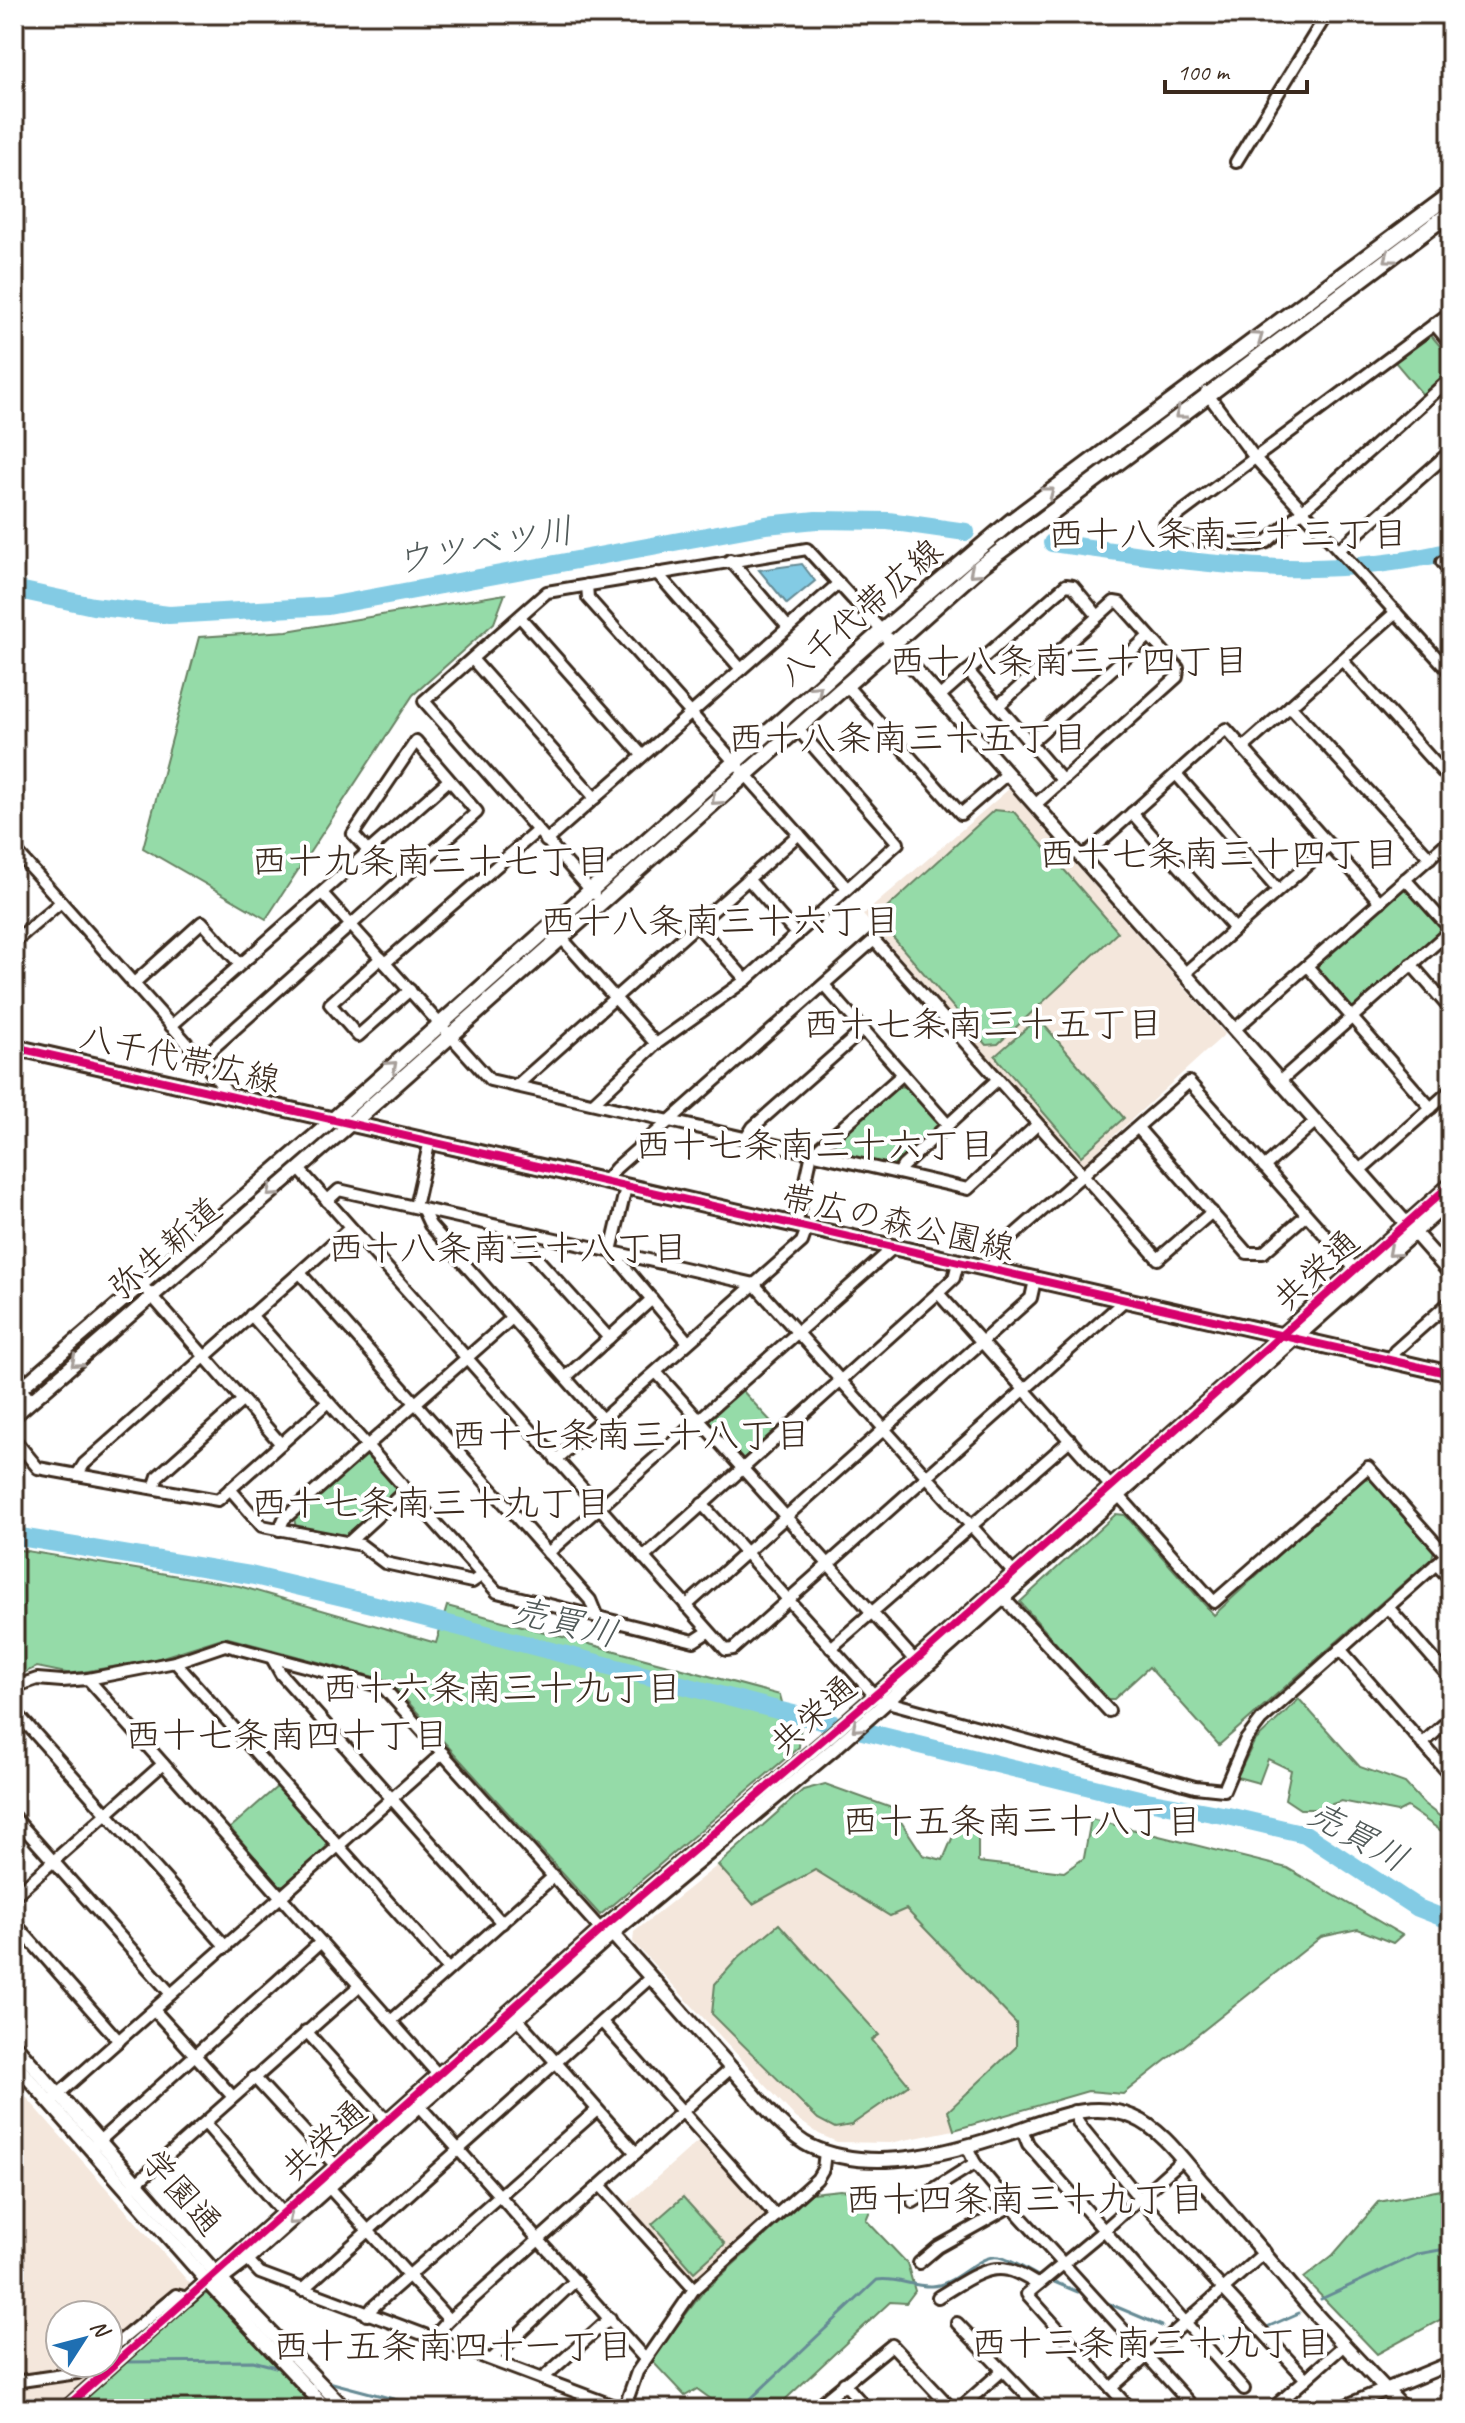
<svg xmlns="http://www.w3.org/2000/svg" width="1465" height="2423" font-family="Caveat,'Klee One',sans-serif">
<rect width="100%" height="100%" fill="#fff"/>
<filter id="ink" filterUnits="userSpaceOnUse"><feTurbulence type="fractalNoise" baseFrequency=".0125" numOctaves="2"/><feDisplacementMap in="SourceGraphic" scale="16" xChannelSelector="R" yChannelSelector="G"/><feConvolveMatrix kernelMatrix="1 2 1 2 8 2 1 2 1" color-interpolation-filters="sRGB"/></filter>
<g filter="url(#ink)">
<g fill="#f4e7dc" fill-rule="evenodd">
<polygon points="1009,789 1225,1034 1083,1164 863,915"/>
<polygon points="718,1865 753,1904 815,1870 889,1916 905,1908 1016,2023 1017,2046 948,2110 954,2130 890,2143 837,2142 819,2134 796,2118 633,1942 634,1932"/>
<path d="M14 2083 200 2295 69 2409H14ZM60 2315H108V2363H60Z"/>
<polygon points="700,2139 767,2216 695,2278 687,2277 625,2206"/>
</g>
<g fill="#95dba8" stroke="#688263" stroke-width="2">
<polygon points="1430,334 1451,359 1451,370 1423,395 1395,362"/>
<polygon points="505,594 494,623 413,695 266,919 143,848 199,637 287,631"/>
<polygon points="994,810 1014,812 1118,932 998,1044 986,1045 876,918"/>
<polygon points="1403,889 1409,890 1442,926 1442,933 1355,1007 1349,1007 1318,974 1318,964"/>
<polygon points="1038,1018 1124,1118 1081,1156 995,1056"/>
<polygon points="897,1086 906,1087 940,1125 896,1167 833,1153 831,1145"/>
<polygon points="741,1389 777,1428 743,1459 707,1420"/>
<polygon points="365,1454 394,1484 395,1492 346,1535 296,1528 294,1518"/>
<polygon points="1361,1478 1370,1479 1434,1550 1432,1558 1219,1745 1149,1667 1114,1699 1105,1699 1020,1602 1116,1514 1125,1515 1214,1615"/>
<polygon points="14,1549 239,1586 436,1643 447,1606 780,1695 786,1717 801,1722 799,1747 600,1915 389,1681 225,1637 153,1660 71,1674 37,1667 14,1677"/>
<polygon points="1299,1699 1360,1767 1405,1783 1424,1804 1451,1825 1447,1835 1407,1807 1397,1812 1341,1801 1318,1809 1300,1809 1285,1799 1291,1770 1268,1759 1259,1783 1237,1777 1254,1742"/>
<polygon points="825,1784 892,1808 923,1855 943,1860 958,1824 978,1826 978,1862 1064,1872 1084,1858 1091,1819 1287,1868 1402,1935 1393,1943 1358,1929 1321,1937 1123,2094 1088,2091 954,2130 948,2111 1016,2047 1016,2023 906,1909 890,1916 815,1870 753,1904 718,1865 803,1790"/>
<polygon points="278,1786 326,1841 326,1851 288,1885 279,1885 230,1828"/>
<polygon points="779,1924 879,2035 872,2040 909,2085 851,2125 835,2128 818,2119 712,2014 715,1984 739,1957"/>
<polygon points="1451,2188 1451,2314 1377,2354 1304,2278 1333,2255 1379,2202"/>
<polygon points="840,2190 859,2192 872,2206 866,2220 907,2263 915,2291 906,2303 890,2302 775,2409 716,2409 719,2405 697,2389 685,2396 651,2360 703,2292 812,2193"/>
<polygon points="683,2197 725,2244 694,2272 652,2224"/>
<polygon points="215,2293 318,2409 69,2409 200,2295"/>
</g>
<polygon fill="#83cbe4" stroke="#668b95" stroke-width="2" points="802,564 815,581 787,604 759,570"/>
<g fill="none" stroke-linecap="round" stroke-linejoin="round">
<g stroke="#668b95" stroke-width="3">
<polyline points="1052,2281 1078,2292"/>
<polyline points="1321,2299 1418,2254 1451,2248"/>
<polyline points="1105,2302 1162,2326"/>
<polyline points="1267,2327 1299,2313"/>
<polyline points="1214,2339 1247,2332"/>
<polyline points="124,2362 253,2361 283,2369"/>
<polyline points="325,2381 431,2409"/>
<path d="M740 2409 877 2280C896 2277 913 2287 932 2286 955 2286 979 2253 999 2257 1012 2260 1026 2270 1038 2276"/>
</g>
<g stroke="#83cbe4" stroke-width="18">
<path d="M1052 543C1190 561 1313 585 1451 551"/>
<polyline points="14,589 93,606 169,615 328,606 766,525 816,520 888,521 966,532"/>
<polyline points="14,1536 250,1575 372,1604 781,1711 1147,1801 1228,1816 1305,1834 1418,1908 1451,1921"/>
</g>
<g stroke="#3b2a1e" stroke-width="16">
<g id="minor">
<polyline points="1236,162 1327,14"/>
<polyline points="1451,312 1165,525 1174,537 1254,546 1267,542 1451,378"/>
<polyline points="1434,324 1451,344"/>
<polyline points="1206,392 1255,458 1451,673"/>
<polyline points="1339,550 1451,451"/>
<polyline points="730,560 788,627"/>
<polyline points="1442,562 1451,572"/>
<polyline points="657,573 741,669"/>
<polyline points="587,585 588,598 847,888"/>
<polyline points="520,617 642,755"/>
<polyline points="472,659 595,798"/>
<polyline points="1342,660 1451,781"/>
<polyline points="968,671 1062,780"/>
<polyline points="845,684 961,814 1007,774"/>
<polyline points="940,696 1066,585 1073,586 1098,616"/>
<polyline points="998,706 1114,602 1120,603 1178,668 1177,677 1035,805"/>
<polyline points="1290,706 1430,858"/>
<polyline points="1030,743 1149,636"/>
<polyline points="1243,748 1396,612"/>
<polyline points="1176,774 1278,890"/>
<polyline points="1132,813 1235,929"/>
<polyline points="546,841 839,583"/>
<polyline points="14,849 201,1059 230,1096"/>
<polyline points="1082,858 1226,729 1380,902"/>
<polyline points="748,879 797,935"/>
<polyline points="322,893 490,1080 968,1189 1037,1125"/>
<polyline points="594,894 424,701 547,592 807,549 882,631"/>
<polyline points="696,924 746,980"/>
<polyline points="551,926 656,1044"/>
<polyline points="14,942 61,902"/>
<polyline points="381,958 330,1004 358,1036 410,990"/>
<polyline points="385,963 537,831"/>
<polyline points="1411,964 1451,1010"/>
<polyline points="1307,966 1431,1108"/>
<polyline points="1185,973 1330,845"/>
<polyline points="133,984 202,922 240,964"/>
<polyline points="824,985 948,1125"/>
<polyline points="171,1026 449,780"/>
<polyline points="1234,1030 1451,839"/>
<polyline points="201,1059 477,812 416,741 353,834 368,851"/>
<polyline points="1280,1081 1451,930 1405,879"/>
<polyline points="516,1086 799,834"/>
<polyline points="593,1103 656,1044 746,980 898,843 797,728"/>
<polyline points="1138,1128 1247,1253 1263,1253 1306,1215"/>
<polyline points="746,1138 753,1127 863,1030"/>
<polyline points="818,1154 820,1147 903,1074"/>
<polyline points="1264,1167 1315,1122"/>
<polyline points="299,1169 726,1650 733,1649 1124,1301"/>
<polyline points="1359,1171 1451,1090"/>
<polyline points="899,1173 903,1166 997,1080"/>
<polyline points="604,1182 616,1168 874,940 1158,1259 1212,1212"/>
<polyline points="626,1187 611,1251 688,1342"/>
<polyline points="327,1201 339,1190 754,1284 1019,1579"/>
<polyline points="415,1207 430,1140"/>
<polyline points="423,1210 430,1225 602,1419"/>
<polyline points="796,1226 812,1153"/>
<polyline points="522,1231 523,1243 609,1338"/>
<polyline points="991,1270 998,1249 1189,1082 1355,1269"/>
<polyline points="300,1273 590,1600 597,1617"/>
<polyline points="142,1285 281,1444"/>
<polyline points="938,1293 1214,1602 1368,1467 1446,1555"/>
<polyline points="251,1315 497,1592 694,1641 708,1632"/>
<polyline points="1390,1360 1395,1351 1451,1301"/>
<polyline points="656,1372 918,1664"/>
<polyline points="566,1377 652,1299"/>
<polyline points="14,1381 31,1401"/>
<polyline points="14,1439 38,1468 218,1500 328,1402"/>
<polyline points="556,1460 802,1242 807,1228"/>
<polyline points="77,1475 84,1464 350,1228"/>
<polyline points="154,1488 158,1476 242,1401"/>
<polyline points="230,1489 262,1526 361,1545 385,1563 472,1582 481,1576"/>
<polyline points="702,1504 875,1696 895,1704 1195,1787 1224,1790 1245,1741 1261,1720 1451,1551"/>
<polyline points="279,1530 284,1519 512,1318"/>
<polyline points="349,1542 406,1490"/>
<polyline points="548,1553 893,1248"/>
<polyline points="643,1558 938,1293 954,1278 958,1263"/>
<polyline points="1436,1564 1451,1580"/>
<polyline points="1000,1594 1109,1711"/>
<polyline points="686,1606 1031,1298 1035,1280"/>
<polyline points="1388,1607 1451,1679"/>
<polyline points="831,1648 1070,1440"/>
<polyline points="1340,1649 1451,1776"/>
<polyline points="272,1658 281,1674 502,1923"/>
<polyline points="175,1662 448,1969"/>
<polyline points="88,1679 442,2079"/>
<polyline points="14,1687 37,1679 62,1681 88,1679 175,1662 225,1645 383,1687 601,1930"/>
<polyline points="14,1710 226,1947"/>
<polyline points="1422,1744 1451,1718"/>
<polyline points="14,1817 171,1994"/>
<polyline points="14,1896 163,1764"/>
<polyline points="14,1922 119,2041"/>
<polyline points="154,2010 233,2097"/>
<polyline points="514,2015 636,2153"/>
<polyline points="391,2021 554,1876"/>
<polyline points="602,2022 776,2216"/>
<polyline points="306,2031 390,2124"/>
<polyline points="254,2077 336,2166"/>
<polyline points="54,2098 443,1753"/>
<polyline points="416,2102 645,2359"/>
<polyline points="1074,2111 1079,2124 1140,2199 1306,2379"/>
<polyline points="205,2123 282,2212"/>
<polyline points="1022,2129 1028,2144 1244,2389"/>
<polyline points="96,2144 321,1942"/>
<polyline points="967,2147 975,2163 1011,2206 1195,2409"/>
<polyline points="325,2183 449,2320"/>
<polyline points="601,2186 694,2289"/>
<polyline points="132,2187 359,1986"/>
<polyline points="913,2202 975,2163"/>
<polyline points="243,2255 260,2273 622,2409"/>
<polyline points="919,2263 938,2247 1011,2206"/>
<polyline points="302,2290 651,1977"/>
<path d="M938 2297C958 2286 984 2264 1008 2270 1018 2272 1028 2279 1037 2284"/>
<polyline points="367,2315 373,2307 597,2110"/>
<polyline points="957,2323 1040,2409"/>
<polyline points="433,2338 449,2320 731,2068"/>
<polyline points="108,2351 176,2295 188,2298"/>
<polyline points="492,2359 576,2280"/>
<polyline points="542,2379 610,2318"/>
<polyline points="14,2382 77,2373 94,2363"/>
<polyline points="844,2383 867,2409"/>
<polyline points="1111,2388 1265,2252"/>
<polyline points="64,2409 188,2298"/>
<polyline points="624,2409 637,2372 694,2289 817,2179 823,2169 825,2152"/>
<polyline points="814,2409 892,2345 952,2409"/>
<polyline points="959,2409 1003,2370"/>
<polyline points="1130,2409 1027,2294 1103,2231 1182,2160"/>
<polyline points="1272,2409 1343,2346"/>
</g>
</g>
<g stroke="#3b2a1e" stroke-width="18">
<g id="tertiary">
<polyline points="888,639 1451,1274"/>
<polyline points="14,1394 334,1119"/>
<polyline points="14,1416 353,1122"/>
<path d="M607 1928 777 2120C787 2129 797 2140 810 2146 875 2177 958 2150 1022 2129 1059 2116 1094 2101 1133 2117 1162 2129 1183 2160 1203 2183 1238 2222 1271 2262 1305 2302 1337 2339 1371 2373 1404 2409"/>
<polyline points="14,2044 235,2295 345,2409"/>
<polyline points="14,2062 208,2282 327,2409"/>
<polyline points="208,2282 222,2279 247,2260 612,1934 837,1746 1451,1200"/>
<polyline points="188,2298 605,1926 823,1742 996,1589 1451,1184"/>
<polyline points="1339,2409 1451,2363"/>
</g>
</g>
<g stroke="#3b2a1e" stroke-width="20">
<g id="secondary">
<polyline points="14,1047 1451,1374"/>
<polyline points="334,1119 882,631 1010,522 1451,194"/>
<polyline points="353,1122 982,565 1451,212"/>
</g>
</g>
<use href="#minor" stroke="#fff" stroke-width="10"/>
<use href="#tertiary" stroke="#fff" stroke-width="12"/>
<use href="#secondary" stroke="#fff" stroke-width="14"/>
<g stroke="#fff" stroke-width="13">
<g id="cycleway">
<polyline points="14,1047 1451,1374"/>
<polyline points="64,2409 605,1926 915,1661 1451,1184"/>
</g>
</g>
<use href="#cycleway" stroke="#d6006c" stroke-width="8"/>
</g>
<defs><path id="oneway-chevron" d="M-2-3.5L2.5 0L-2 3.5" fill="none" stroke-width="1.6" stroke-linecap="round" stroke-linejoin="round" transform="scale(2)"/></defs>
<g stroke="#a79f9a">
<use href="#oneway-chevron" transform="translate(1389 258) rotate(143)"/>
<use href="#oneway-chevron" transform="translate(1258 337) rotate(-36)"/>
<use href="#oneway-chevron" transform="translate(1180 414) rotate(143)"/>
<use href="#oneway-chevron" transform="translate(1049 492) rotate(-37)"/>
<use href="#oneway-chevron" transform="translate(974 572) rotate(139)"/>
<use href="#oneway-chevron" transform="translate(817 690) rotate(-42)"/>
<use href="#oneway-chevron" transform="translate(716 800) rotate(139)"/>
<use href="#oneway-chevron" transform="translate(392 1066) rotate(-42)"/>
<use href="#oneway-chevron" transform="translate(272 1192) rotate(139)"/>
<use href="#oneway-chevron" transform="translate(1393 1252) rotate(138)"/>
<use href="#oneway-chevron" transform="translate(76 1362) rotate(139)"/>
<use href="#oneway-chevron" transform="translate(857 1727) rotate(138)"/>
<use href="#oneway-chevron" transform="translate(293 2220) rotate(139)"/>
</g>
</g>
<g text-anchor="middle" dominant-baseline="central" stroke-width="8" stroke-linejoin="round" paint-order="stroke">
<g font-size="34" fill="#3b2a1e" stroke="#fff">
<text transform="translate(860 612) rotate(-41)">八千代帯広線</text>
<text transform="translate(180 1058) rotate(13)">八千代帯広線</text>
<text transform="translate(898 1222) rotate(13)">帯広の森公園線</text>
<text transform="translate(165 1248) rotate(-41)">弥生新道</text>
<text transform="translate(1316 1270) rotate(-42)">共栄通</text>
<text transform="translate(813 1715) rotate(-41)">共栄通</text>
<text transform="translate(324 2140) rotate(-42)">共栄通</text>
<text transform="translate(182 2192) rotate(49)">学園通</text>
</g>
<g font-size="36" fill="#3b2a1e" stroke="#fff">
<text x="1228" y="534">西十八条南三十三丁目</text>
<text x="1069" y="661">西十八条南三十四丁目</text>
<text x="908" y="738">西十八条南三十五丁目</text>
<text x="1219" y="854">西十七条南三十四丁目</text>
<text x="431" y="861">西十九条南三十七丁目</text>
<text x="720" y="921">西十八条南三十六丁目</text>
<text x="983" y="1024">西十七条南三十五丁目</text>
<text x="815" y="1145">西十七条南三十六丁目</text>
<text x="508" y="1248">西十八条南三十八丁目</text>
<text x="631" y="1435">西十七条南三十八丁目</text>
<text x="431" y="1503">西十七条南三十九丁目</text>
<text x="502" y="1688">西十六条南三十九丁目</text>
<text x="287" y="1735">西十七条南四十丁目</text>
<text x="1022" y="1821">西十五条南三十八丁目</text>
<text x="1025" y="2199">西十四条南三十九丁目</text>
<text x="1151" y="2343">西十三条南三十九丁目</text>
<text x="453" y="2346">西十五条南四十一丁目</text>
</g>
<g font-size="36" font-style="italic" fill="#515a59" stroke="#fff">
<text transform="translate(484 545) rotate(-10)">ウツベツ川</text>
<text transform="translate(565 1622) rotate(14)">売買川</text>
<text transform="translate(1358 1836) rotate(29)">売買川</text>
</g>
</g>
<rect width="1465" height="2423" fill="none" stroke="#fff" stroke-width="48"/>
<rect x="24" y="24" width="1417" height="2375" fill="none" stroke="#3b2a1e" stroke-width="3" filter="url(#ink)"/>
<g transform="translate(84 2339) rotate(54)"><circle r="38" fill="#ffffff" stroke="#b1aaa5" stroke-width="2"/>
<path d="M0-6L14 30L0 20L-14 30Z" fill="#1f6fb2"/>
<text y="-12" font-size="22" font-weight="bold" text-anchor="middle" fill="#3b2a1e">N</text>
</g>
<path d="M1165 80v12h142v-12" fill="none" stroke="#3b2a1e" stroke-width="4"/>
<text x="1177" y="80" font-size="24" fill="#3b2a1e" stroke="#ffffff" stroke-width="6" paint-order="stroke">100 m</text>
</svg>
